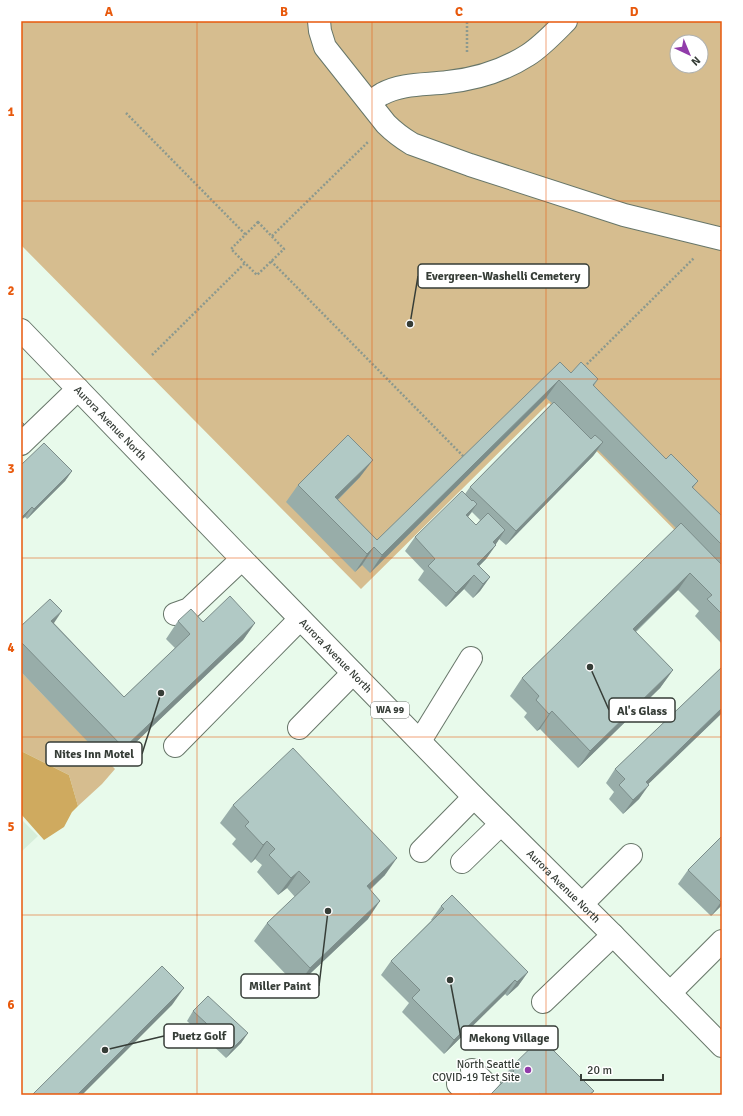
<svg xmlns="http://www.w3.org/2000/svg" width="743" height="1116" font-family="Signika,sans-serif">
<rect width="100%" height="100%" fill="#e8faeb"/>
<polygon fill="#d6eeda" points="21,819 38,836 21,852"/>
<g fill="#d6bd8f" fill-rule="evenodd">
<path d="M21 21H722V578L549 403 361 589 21 245ZM677 42H701V66H677Z"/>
<polygon points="21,672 115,769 102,784 78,806 69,775 21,751"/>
</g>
<polygon fill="#cfaa5f" points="21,751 69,775 78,806 72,812 64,827 44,840 21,814"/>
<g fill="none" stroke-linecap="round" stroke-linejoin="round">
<g stroke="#677669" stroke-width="24">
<g id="minor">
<path d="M319 21 320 31 325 47 386 124C394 132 402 138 412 144L470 165 624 215 722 239"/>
<path d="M370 103C374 100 378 96 382 94 402 83 426 85 448 82 476 79 503 71 528 55 542 46 554 33 566 21"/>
<polyline points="21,444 78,389"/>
<polyline points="175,614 189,609 242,559"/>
<polyline points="299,728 353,673"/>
<polyline points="420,741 471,658"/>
<polyline points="175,746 300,619"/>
<polyline points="421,851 474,797"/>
<polyline points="462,862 501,824"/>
<polyline points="582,904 631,855"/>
<polyline points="670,993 722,941"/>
<polyline points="543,1002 613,935"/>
<polyline points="472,1070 496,1094"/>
<polyline points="458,1084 469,1095"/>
</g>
</g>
<g stroke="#677669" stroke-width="24">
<g id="highway">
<path id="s1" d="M21 330 242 559 474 797 613 935 722 1046"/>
</g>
</g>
<g stroke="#8c998e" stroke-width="2.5" stroke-dasharray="2 2" stroke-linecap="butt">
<polyline points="467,52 467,21"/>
<polyline points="126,113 246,235"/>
<polygon points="258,222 284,249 257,275 231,249"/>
<polyline points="272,236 369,141"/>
<polyline points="271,261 464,457"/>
<polyline points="152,355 245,263"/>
<polyline points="584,367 694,258"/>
</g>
<use href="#minor" stroke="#fff" stroke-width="22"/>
<use href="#highway" stroke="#fff" stroke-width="22"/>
</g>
<g fill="#98ada9" fill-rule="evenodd">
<path d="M560 362 571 373 598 379 594 386 666 459 698 481 693 488 722 516V644L695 616 699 611 678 590 636 632 673 670 660 688 578 768 540 729 537 731 524 717 527 713 510 696 522 678 676 528 598 450 593 456 506 545 499 539 486 559 479 566 490 577 480 591 473 598 464 589 446 607 418 580 424 571 405 551 415 537 465 494 470 487 552 403 546 398 370 573 362 565 355 572 286 502 298 485 360 477 338 500 377 540ZM472 512 480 520 476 525 468 517Z"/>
<polygon points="21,465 72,471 65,481 27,519 25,517"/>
<polygon points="178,621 255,623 243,640 111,766 21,672 21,626 54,623 124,697 175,648 166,639"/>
<polygon points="722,667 722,713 648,784 639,799 623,814 609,799 614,792 606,783 615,769"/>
<polygon points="233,805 385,875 370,890 368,919 297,986 254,941 267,923 295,897 287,888 278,895 257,872 262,865 255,859 251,863 232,844 236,839 220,823"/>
<polygon points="722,838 722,905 711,916 678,884 688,870"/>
<polygon points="441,906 528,972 518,986 507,996 505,994 444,1054 402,1012 409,1003 381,975 391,961 432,920 431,920"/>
<polygon points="193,1011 248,1033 241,1043 226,1058 187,1021"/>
<polygon points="511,1067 594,1091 591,1095 490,1095 499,1085"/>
</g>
<g fill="#7c8d8a">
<polygon points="559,380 546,398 370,573 382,555"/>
<polygon points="603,442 593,456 506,545 516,531"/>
<polygon points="373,460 360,477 325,512 335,497"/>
<polygon points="72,471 65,481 27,519 34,509"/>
<polygon points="477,504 467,518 466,515"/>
<polygon points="32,507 25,517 21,520 21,518"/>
<polygon points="505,530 496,544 483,556 493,542"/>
<polygon points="496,545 486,559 467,578 477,564"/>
<polygon points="374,547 362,565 355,572 367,554"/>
<polygon points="690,573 678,590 620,646 633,629"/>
<polygon points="474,575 464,589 446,607 456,593"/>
<polygon points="490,577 480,591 473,598 483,584"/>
<polygon points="62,611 50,629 51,621"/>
<polygon points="255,623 243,640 111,766 124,748"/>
<polygon points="673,670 660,688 578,768 590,751"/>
<polygon points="722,708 722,713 636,796 646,782"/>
<polygon points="552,711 540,729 537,731 549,714"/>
<polygon points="649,785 639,799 623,814 633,800"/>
<polygon points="267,841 255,859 251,863 263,845"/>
<polygon points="397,858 385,875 354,904 367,886"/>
<polygon points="299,871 287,888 278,895 291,878"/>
<polygon points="380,901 368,919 297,986 310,968"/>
<polygon points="722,901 722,905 711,916 721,902"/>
<polygon points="528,972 518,986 507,996 517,982"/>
<polygon points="515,980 505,994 444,1054 454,1040"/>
<polygon points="184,988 172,1005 82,1095 77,1095"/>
<polygon points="248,1033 241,1043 226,1058 233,1048"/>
</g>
<g fill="#b1c9c5" stroke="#7c8d8a">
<polygon points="560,362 571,373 581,362 598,379 593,385 666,459 671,454 698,481 692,487 722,516 722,545 559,380 382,555 374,547 367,554 298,485 348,435 373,460 335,497 377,540"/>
<polygon points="554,402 591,439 595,435 603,442 516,531 470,487"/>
<polygon points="21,421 24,424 21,427"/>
<polygon points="44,443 72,471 34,509 32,507 21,518 21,465"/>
<polygon points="462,491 472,501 473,500 477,504 466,515 476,525 488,513 505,530 493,542 496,545 477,564 490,577 483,584 474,575 456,593 428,566 435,559 415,537"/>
<polygon points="681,523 722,565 722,614 707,599 712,595 690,573 633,629 673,670 590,751 552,711 549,714 536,700 539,696 522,678"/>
<polygon points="230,596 255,623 124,748 21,642 21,626 50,599 62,611 51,621 124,697 190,634 178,621 191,609 203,622"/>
<polygon points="722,667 722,708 646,782 649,785 633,800 619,785 625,779 615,769"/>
<polygon points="293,748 397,858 367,886 380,901 310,968 267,923 310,882 299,871 291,878 269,855 275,849 267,841 263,845 245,826 249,822 233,805"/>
<polygon points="721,837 722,838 722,901 721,902 688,870"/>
<polygon points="452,895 528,972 517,982 515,980 454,1040 412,998 420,990 391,961 444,909 441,906"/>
<polygon points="162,966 184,988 77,1095 32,1095"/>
<polygon points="208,996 248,1033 233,1048 193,1011"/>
<polygon points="541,1038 594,1091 589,1095 490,1095 514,1071 511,1067"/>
</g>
<path fill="none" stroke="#e8590c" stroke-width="1" stroke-opacity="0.55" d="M197 21V1095M372 21V1095M546 21V1095M21 201H722M21 379H722M21 558H722M21 737H722M21 915H722"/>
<circle fill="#913caa" stroke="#fff" stroke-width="1.5" cx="528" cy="1070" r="4"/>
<g text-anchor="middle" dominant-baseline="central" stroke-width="3" stroke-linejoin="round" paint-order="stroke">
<rect fill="#fff" stroke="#727773" stroke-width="1" x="371" y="702" width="38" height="16" rx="3"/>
<g font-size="10" font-weight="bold" fill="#363d37">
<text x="390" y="710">WA 99</text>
</g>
<g font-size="11" fill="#363d37" stroke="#fff">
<text stroke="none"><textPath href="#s1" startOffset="129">Aurora Avenue North</textPath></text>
<text stroke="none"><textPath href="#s1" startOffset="453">Aurora Avenue North</textPath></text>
<text stroke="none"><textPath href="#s1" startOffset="777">Aurora Avenue North</textPath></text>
</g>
<g font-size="11" fill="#363d37" stroke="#fff" text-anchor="end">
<text x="520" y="1064">North Seattle<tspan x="520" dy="13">COVID-19 Test Site</tspan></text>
</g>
</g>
<path fill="none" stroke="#363d37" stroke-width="1.5" d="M410 324L418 276M590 667L609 710M161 693L142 754M328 911L319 986M105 1050L164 1036M450 980L461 1038"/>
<g fill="#363d37" stroke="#fff" stroke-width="1.5">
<circle cx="410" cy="324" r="4"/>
<circle cx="590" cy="667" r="4"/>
<circle cx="161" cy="693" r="4"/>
<circle cx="328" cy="911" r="4"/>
<circle cx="105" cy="1050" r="4"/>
<circle cx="450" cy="980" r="4"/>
</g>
<g fill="#fff" stroke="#363d37" stroke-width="1.5">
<rect x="418" y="264" width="171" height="24" rx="4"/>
<rect x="609" y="698" width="66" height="24" rx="4"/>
<rect x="46" y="742" width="96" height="24" rx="4"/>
<rect x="241" y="974" width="78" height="24" rx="4"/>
<rect x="164" y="1024" width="70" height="24" rx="4"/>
<rect x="461" y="1026" width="97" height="24" rx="4"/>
</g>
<g font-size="12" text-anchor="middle" font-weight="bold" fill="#363d37">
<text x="503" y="280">Evergreen-Washelli Cemetery</text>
<text x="642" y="715">Al's Glass</text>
<text x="94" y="758">Nites Inn Motel</text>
<text x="280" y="990">Miller Paint</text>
<text x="199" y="1040">Puetz Golf</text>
<text x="509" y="1042">Mekong Village</text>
</g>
<rect width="743" height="1116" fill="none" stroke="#ffffff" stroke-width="44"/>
<g transform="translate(689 54) rotate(136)"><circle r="19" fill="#ffffff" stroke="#afb1af"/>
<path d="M0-3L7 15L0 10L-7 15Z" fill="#913caa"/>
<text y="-6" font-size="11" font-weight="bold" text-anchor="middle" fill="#363d37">N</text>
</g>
<path d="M581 1074v6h82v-6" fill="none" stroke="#363d37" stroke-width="2"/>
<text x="587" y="1074" font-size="12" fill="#363d37" stroke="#ffffff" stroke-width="3" paint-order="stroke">20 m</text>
<rect x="22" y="22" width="699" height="1072" fill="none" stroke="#e8590c" stroke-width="1.5"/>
<g font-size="13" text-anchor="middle" font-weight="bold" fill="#e8590c">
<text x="109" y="16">A</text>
<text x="284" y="16">B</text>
<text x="459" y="16">C</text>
<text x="634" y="16">D</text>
<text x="11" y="116">1</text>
<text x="11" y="295">2</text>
<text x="11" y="473">3</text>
<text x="11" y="652">4</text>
<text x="11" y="831">5</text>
<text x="11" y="1009">6</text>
</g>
</svg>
